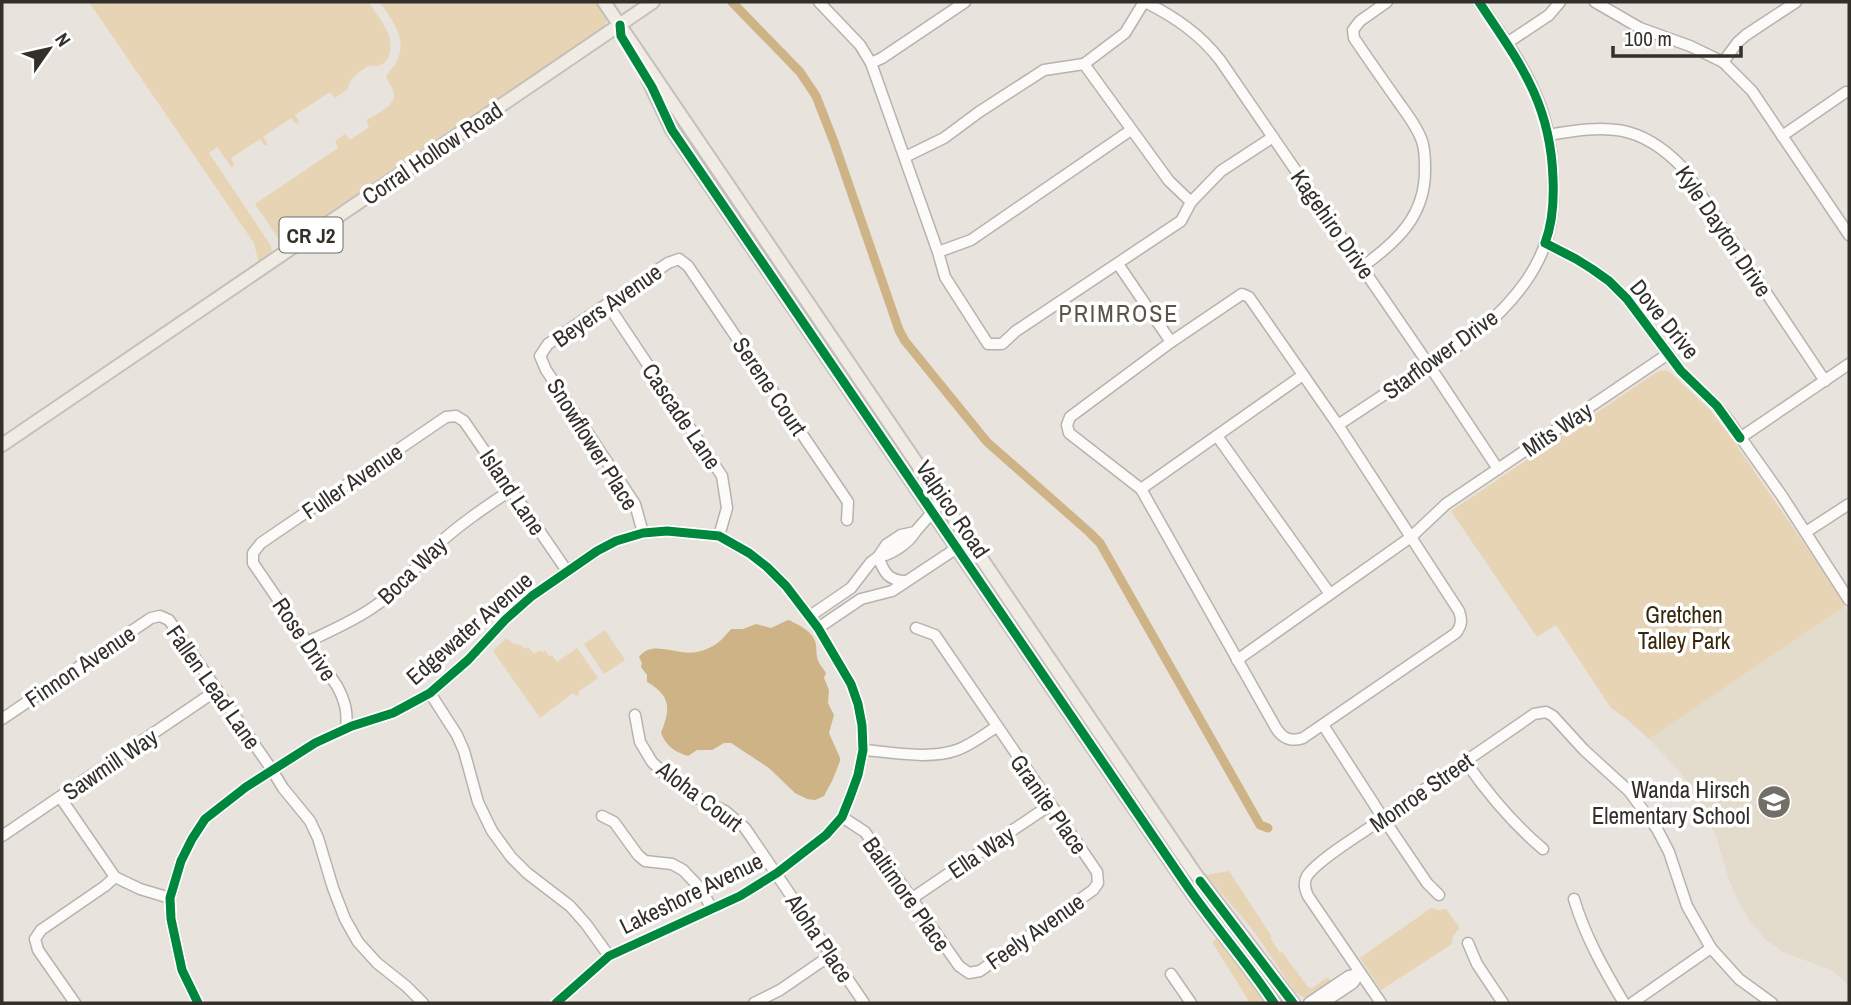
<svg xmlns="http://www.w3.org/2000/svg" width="1851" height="1005" font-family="'Archivo Narrow',sans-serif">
<rect width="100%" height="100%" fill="#e8e3dc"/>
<polygon fill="#e3dbcc" points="1845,606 1849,615 1849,985 1831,970 1783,952 1764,938 1748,918 1738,900 1729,880 1716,836 1706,813 1693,790 1679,771 1649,739"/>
<g fill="#e7d4b4">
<path d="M89 2H303L306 4 309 2H369C375 13 385 23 389 36 392 45 391 62 380 65 377 67 373 65 369 66 360 70 349 79 348 89L335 98 330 92 295 115 299 122 296 124 291 118 263 137 268 144 265 146 260 139 231 158 234 164 232 168 217 147 209 153 271 246 272 255 259 264 254 243Z"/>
<path d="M380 2H599C606 14 611 21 600 32L289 244 280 241 255 204 338 148 335 141 345 134 350 140 369 127 366 120C375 115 396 106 394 93 393 88 388 82 386 77 389 71 395 66 398 58 407 37 391 19 380 2Z"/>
<polygon points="1666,370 1671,373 1711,411 1732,439 1831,583 1845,606 1649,739 1628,720 1611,708 1556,625 1537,637 1451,511 1657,372"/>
<polygon points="605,630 625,660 604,674 584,644"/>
<polygon points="506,638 514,644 521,645 524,649 528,647 534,654 540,650 542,652 545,650 549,656 552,655 557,662 577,648 598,678 578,692 579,694 576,696 573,693 540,718 493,651"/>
<polygon points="1229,871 1272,937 1270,938 1280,953 1282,952 1308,987 1312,988 1328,977 1331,982 1307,997 1303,997 1295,992 1253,930 1206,875"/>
<polygon points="1431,908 1437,910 1446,909 1460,928 1453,936 1452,944 1381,990 1360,958"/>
<polygon points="1219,937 1265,1003 1250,1003 1212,942"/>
</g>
<path fill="#ceb386" d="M788 620C796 623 812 631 815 641 817 645 816 652 817 657 818 663 823 668 826 673L824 678 829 690 828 703 834 715 829 733 840 758V761L833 779 824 796 815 800 807 799 795 793 769 768 731 743H724L712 750H697L688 756C675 752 666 746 661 733 670 710 672 696 647 682V675L641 667 642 663 639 657C649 643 666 650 681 652 690 654 701 652 709 648 719 644 724 637 731 629H743L756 624 771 628Z"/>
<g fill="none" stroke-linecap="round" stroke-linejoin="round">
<polyline stroke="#ceb386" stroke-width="9" points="732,2 800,72 816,96 834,142 899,330 905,341 987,442 1089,532 1100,543 1260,825 1268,828"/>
<g stroke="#b6b3ad" stroke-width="13">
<g id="minor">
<polyline points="819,2 860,45 871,63 938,252 945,277 988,344 1002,344 1016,331 1181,221 1191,202 1221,171 1273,137"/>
<polyline points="1144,2 1125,33 1084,64 1169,181 1191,202"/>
<path d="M1145 2C1175 17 1200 34 1220 60L1429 365 1498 469"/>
<polyline points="1595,2 1640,28 1690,46 1723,62 1752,91 1849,235"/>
<polyline points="1507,43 1549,15 1560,2"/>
<polyline points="1723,62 1738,42 1746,35 1796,2"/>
<polyline points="871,63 882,58 965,2"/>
<path d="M1548 135C1606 125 1639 122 1683 168L1825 381"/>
<polyline points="1782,136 1846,92"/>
<polyline points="905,157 944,138 979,112 1044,70 1084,64"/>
<polyline points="1545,243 1576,259 1592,269 1609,281 1627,299 1681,371 1717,406 1729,421 1782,496 1849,600"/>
<polyline points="938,252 971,240 1131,130"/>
<path d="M1118 264 1171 342 1242 294 1249 297 1338 425 1459 611C1462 620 1462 625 1456 633L1303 738C1291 742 1283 739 1276 728L1141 489"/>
<path d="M1362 267C1398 241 1426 215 1425 168 1425 159 1425 149 1422 141 1417 126 1406 113 1397 100 1383 80 1368 59 1354 38L1353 30 1360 21 1387 2"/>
<polyline points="608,305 722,476 727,508 719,536"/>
<polyline points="1171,342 1070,417 1067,425 1069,433 1141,489 1303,375"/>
<path d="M1338 425 1476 334C1513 303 1547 264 1552 214 1554 202 1553 189 1553 177 1552 149 1547 119 1535 93 1521 60 1499 31 1479 2"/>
<polyline points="1217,436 1330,594"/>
<polyline points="1740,438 1849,364"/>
<polyline points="1806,532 1849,504"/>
<polyline points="643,533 635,504 546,370 540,356 548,344 668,263 679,259 688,266 848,502 847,520"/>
<path d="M906 581C888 581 884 572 878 557 891 555 909 543 915 532"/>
<polyline points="810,616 851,588 871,562 878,557 886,545 901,535 915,532 943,500"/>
<polyline points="818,628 861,599 892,591 969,540"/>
<path d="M307 642C330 631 354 621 375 606 397 591 414 569 433 549 457 526 484 508 511 490"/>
<polyline points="1237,660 1411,537 1446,504 1668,354"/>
<polyline points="430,693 457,735 464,751 478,802 492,831 511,857 527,873 570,906 586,924 609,956"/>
<polyline points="635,715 640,742 652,762 673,782 697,798 725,811 745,828 864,1003"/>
<polyline points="2,719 151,618 160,616 169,620 272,770 283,788 310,821 318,838 333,888 345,919 358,942 377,963 406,986 423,1003"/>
<polyline points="1323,725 1383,818 1427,883 1439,895"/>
<path d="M346 729C348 712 345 701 337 686L253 563V553L261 543 446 417 456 416 464 421 567 571"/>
<path d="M863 750C893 752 928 760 957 750 971 745 984 735 996 727"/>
<path d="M1465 761C1488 794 1512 823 1543 849"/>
<polyline points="60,797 115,877 140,889 170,898"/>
<polyline points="602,816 614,822 638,855 645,861 672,864 683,870 701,889 712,909"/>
<polyline points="842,817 865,832 959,966 969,973 980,971 1093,890 1098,883 1097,872 935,635 916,628"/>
<polyline points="2,836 217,690"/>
<polyline points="911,899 1050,805"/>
<path d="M1574 899C1585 936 1604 970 1624 1003"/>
<polyline points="1468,943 1477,964 1503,1003"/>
<polyline points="1171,974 1191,1003"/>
<polyline points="75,1003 38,950 35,939 41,930 105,886 115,877"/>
<polyline points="198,1003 182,970 171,919 170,898 181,861 192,839 205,819 246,787 315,743 352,726 393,713 430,693 468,660 505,620 532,596 597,551 616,541 643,533 667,531 719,536 749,553 767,567 786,586 818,628 851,684 858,704 862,725 863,750 858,775 850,797 842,817 826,835 777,873 740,896 609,956 556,1003"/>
<polyline points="754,1003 780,990 831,955"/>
<polyline points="1309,1003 1349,976 1360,973"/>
<polyline points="1323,1003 1353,983 1360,973"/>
<path d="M1381 1003 1308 896C1305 890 1303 883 1307 876 1316 862 1351 840 1366 830 1421 791 1478 753 1534 714L1546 712 1553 716 1584 750 1629 791 1657 829 1669 852 1687 906 1711 948 1739 979 1772 1003"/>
<polyline points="1632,1003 1711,948"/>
</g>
</g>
<g stroke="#c3c0bc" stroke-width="16">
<g id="major">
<polyline points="604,2 1194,872 1293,1003"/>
<path d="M647 77 672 130 1185 883C1213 924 1247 962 1274 1003"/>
<polyline points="2,445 653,2"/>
</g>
</g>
<use href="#minor" stroke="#fcfbfa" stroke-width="10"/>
<use href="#major" stroke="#f0ece4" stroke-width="12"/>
<g stroke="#fff" stroke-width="13">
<g id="cycleway">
<path d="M1479 2C1519 62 1551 103 1553 179 1554 201 1553 222 1545 243L1576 259 1592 269 1609 281 1627 299 1681 371 1717 406 1740 438"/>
<path d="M620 25 621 36 652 87 672 130 1185 883C1213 924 1247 962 1274 1003"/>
<polyline points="1200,881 1293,1003"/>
<polyline points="198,1003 182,970 171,919 170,898 181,861 192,839 205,819 246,787 315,743 352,726 393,713 430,693 468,660 505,620 532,596 597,551 616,541 643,533 667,531 719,536 749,553 767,567 786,586 818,628 851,684 858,704 862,725 863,750 858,775 850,797 842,817 826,835 777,873 740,896 609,956 556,1003"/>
</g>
</g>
<use href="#cycleway" stroke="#00873e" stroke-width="9"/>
</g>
<defs>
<g id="school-disc" transform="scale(1.75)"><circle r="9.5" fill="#726f68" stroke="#fff"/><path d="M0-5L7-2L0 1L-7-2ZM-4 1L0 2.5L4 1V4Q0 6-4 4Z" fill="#fff"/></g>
</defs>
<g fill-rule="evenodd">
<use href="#school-disc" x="1774" y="802"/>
</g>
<g text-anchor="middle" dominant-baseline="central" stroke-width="7" stroke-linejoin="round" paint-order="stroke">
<rect fill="#fff" stroke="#706e6a" stroke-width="2" x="279.5" y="217.5" width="63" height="35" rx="5"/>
<g font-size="21" font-weight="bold" fill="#33302a">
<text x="311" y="235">CR J2</text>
</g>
<g font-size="23" fill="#33302a" stroke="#fff">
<text transform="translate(432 153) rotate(-34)">Corral Hollow Road</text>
<text transform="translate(1333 224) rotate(55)">Kagehiro Drive</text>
<text transform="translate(1724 231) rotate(56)">Kyle Dayton Drive</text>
<text transform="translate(607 305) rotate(-35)">Beyers Avenue</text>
<text transform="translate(1665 319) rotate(51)">Dove Drive</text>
<text transform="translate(1440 354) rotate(-36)">Starflower Drive</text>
<text transform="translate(770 386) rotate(56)">Serene Court</text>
<text transform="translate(682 416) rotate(56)">Cascade Lane</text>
<text transform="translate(1557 429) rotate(-34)">Mits Way</text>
<text transform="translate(593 444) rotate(58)">Snowflower Place</text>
<text transform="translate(352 481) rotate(-34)">Fuller Avenue</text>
<text transform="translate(513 492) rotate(56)">Island Lane</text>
<text transform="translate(953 509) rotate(56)">Valpico Road</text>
<text transform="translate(412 570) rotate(-44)">Boca Way</text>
<text transform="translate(469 628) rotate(-41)">Edgewater Avenue</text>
<text transform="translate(305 639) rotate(56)">Rose Drive</text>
<text transform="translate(80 666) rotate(-34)">Finnon Avenue</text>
<text transform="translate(214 687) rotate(55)">Fallen Lead Lane</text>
<text transform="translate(110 764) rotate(-34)">Sawmill Way</text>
<text transform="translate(1421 792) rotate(-35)">Monroe Street</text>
<text transform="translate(700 796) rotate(37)">Aloha Court</text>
<text transform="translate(1049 804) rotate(55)">Granite Place</text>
<text transform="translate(981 852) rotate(-34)">Ella Way</text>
<text transform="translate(691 893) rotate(-26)">Lakeshore Avenue</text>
<text transform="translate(907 894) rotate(55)">Baltimore Place</text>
<text transform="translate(1035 931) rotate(-35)">Feely Avenue</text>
<text transform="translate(820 938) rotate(56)">Aloha Place</text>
</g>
<g font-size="23" fill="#37270b" stroke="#fff">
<text x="1684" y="614">Gretchen<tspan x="1684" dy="26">Talley Park</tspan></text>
</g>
<g font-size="23" fill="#33302a" stroke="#fff" text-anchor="end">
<text x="1750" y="789">Wanda Hirsch<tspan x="1750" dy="26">Elementary School</tspan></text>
</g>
<g font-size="24" letter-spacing="2" fill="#5b5448" stroke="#fff">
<text x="1119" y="313">PRIMROSE</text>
</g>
</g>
<rect width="1851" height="1005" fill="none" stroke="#33302a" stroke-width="7"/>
<g transform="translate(49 49) rotate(56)" stroke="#ffffff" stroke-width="5" paint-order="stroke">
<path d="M0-5L12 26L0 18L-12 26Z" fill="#33302a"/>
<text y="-10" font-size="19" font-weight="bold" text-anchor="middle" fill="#33302a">N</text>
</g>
<path d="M1613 46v10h128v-10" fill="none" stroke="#33302a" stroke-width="3.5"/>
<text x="1624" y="46" font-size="21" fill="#33302a" stroke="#ffffff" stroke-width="5" paint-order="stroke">100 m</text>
</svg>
